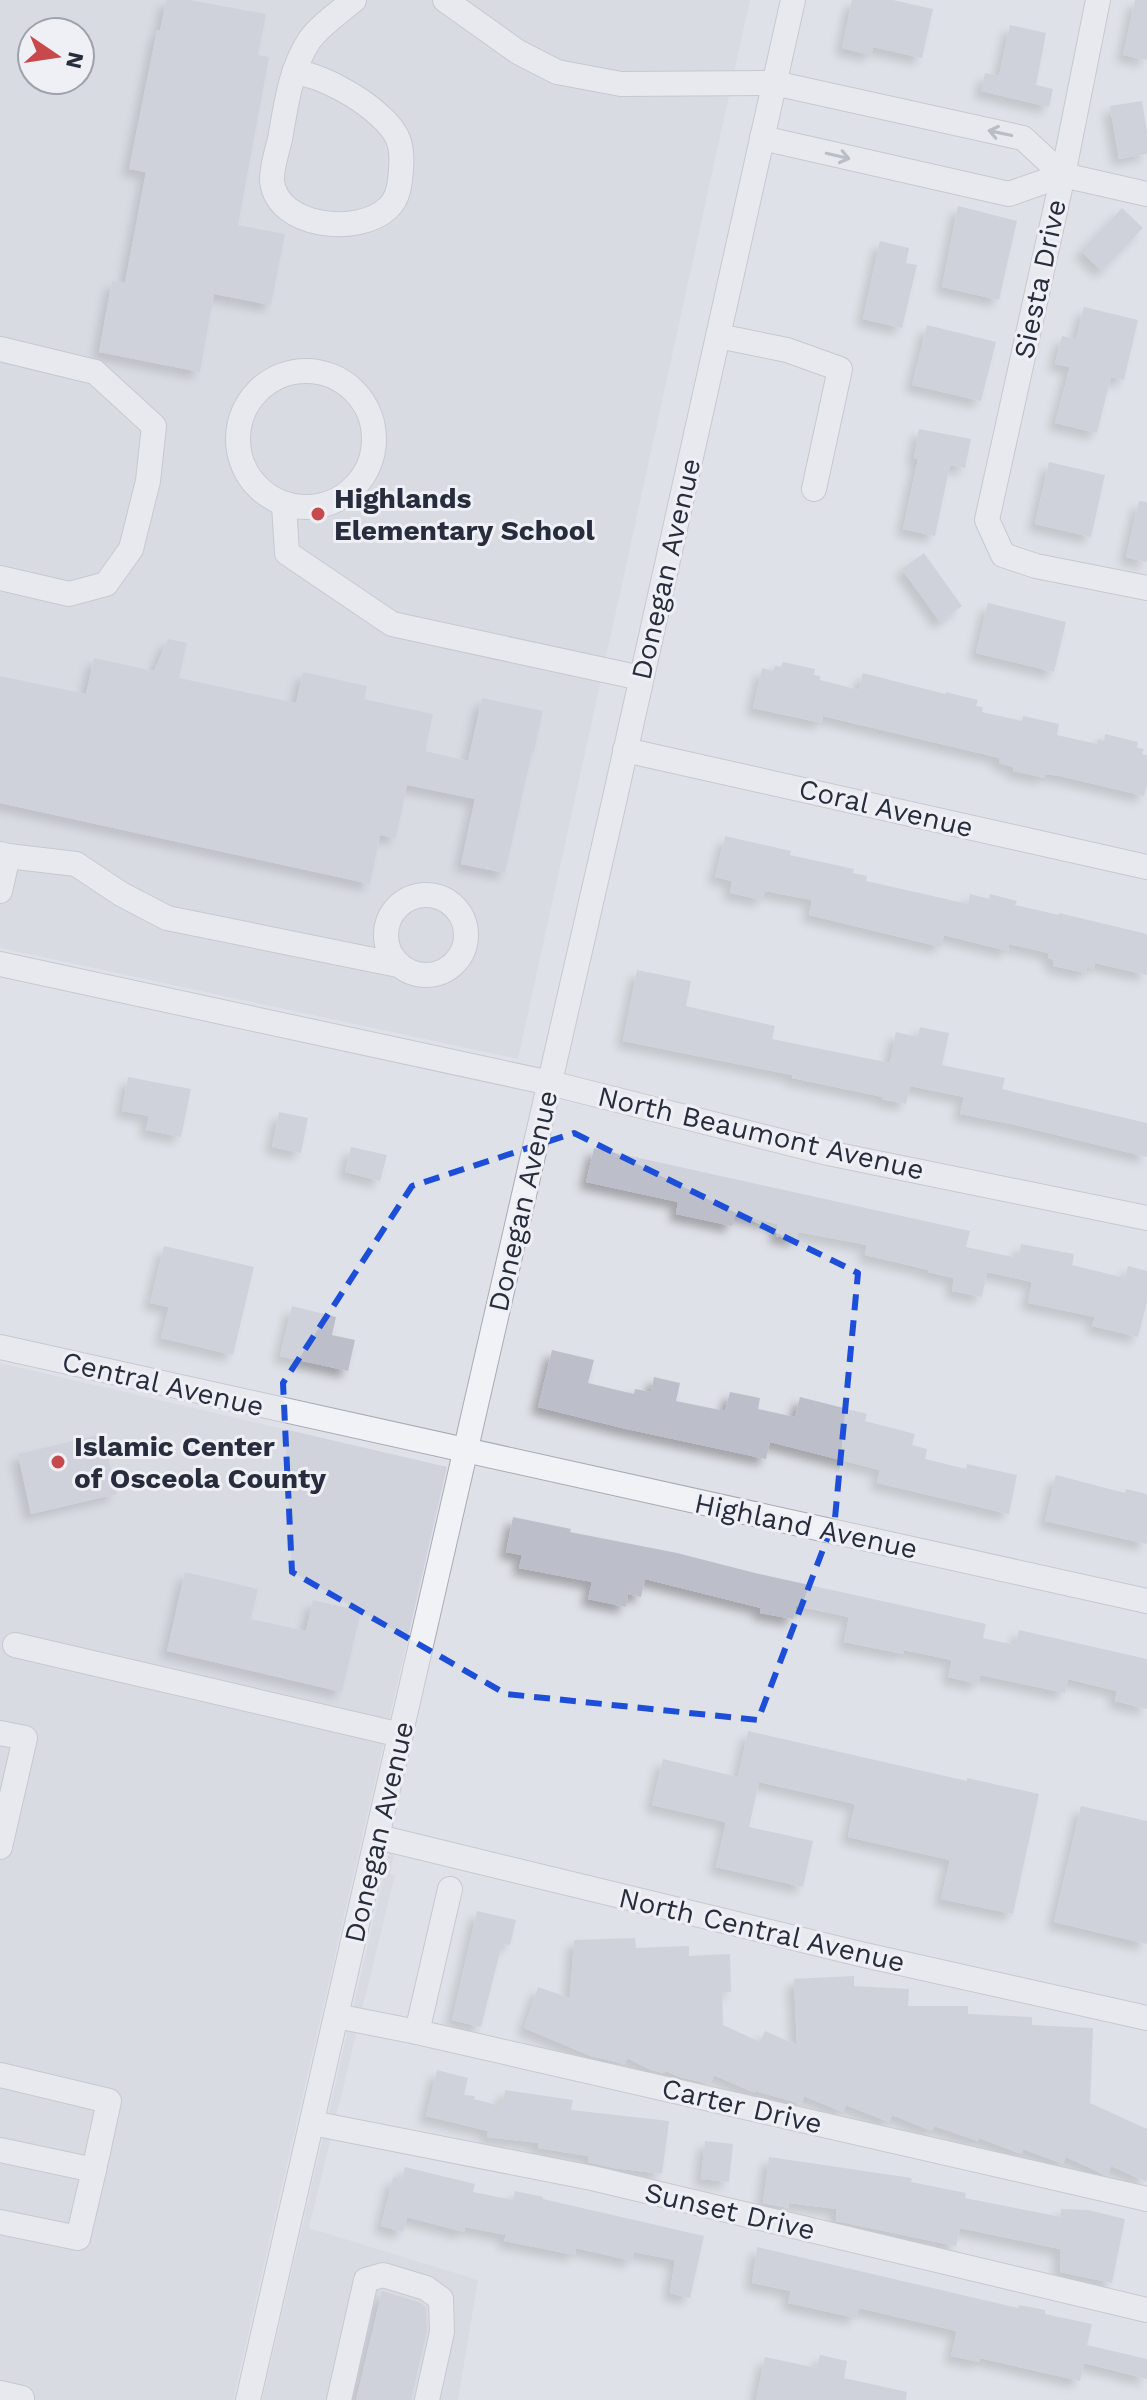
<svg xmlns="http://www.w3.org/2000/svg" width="1147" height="2400" font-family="'Work Sans',sans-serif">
<defs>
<filter id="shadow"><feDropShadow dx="-7" dy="7" stdDeviation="4" flood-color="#0004"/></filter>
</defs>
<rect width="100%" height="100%" fill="#dee1e7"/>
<g fill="#d1d3dc" fill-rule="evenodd">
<path d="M0 0H750L518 1059 0 948ZM32 32H80V80H32Z"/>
<polygon points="0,1363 447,1467 233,2400 0,2400"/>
<polygon points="389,1853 394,1854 390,1874 395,1875 309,2228 478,2280 458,2400 262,2400"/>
</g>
<g fill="#bcbfca" filter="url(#shadow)">
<polygon points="166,0 189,0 266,14 258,55 269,57 238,225 285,234 271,305 214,294 200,372 99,352 112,281 125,283 146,172 129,169 157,30 160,31"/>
<polygon points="852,0 893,0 933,9 922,58 873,47 871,55 842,48"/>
<polygon points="1135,0 1147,0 1147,60 1123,55"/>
<polygon points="1010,25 1046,33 1036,85 1053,89 1049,107 981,91 985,73 999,76"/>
<polygon points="1142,101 1147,132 1147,154 1119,159 1110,106"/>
<polygon points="958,206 1017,221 999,300 942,287"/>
<polygon points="1122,208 1143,228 1102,271 1081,251"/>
<polygon points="880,241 909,248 906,263 917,265 902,328 863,319"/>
<polygon points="1084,307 1138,320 1124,380 1111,377 1097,433 1055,423 1070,367 1055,364 1062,336 1076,339"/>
<polygon points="927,325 996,342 981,401 912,385"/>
<polygon points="919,429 971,439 965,468 950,465 935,536 903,529 918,459 914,458"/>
<polygon points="1049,462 1105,475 1091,537 1035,524"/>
<polygon points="1139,501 1147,502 1147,562 1126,557"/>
<polygon points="924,553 962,606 940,622 902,569"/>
<polygon points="988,603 1066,622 1054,672 976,653"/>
<polygon points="168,639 187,643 179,678 296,703 303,672 367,686 364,699 433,714 425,751 468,761 482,698 543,711 534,752 532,752 505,873 461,864 475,799 407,785 396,838 380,835 370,884 0,803 0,676 86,694 94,658 154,671"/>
<polygon points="783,662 815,669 814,675 820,676 820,680 859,690 863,673 945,694 946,692 978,700 976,706 983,707 982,712 1022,721 1023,716 1059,724 1057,735 1097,744 1098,739 1104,741 1105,734 1138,742 1137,748 1144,749 1142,754 1147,755 1147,785 1144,796 1060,776 1045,774 1045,778 1013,771 1014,767 999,763 1000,758 823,716 822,723 753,708 762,668 773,671 775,666 781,667"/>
<polygon points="725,836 791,851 790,855 854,869 853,873 867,876 866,881 968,904 970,894 989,899 990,894 1017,901 1015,905 1059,915 1059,913 1147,934 1147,975 1095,963 1094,969 1087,967 1086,973 1053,966 1054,960 1048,958 1049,953 1009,944 1008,951 944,935 941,947 809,915 812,900 765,891 762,900 730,893 732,881 715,877"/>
<polygon points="637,970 691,981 686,1006 775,1026 772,1039 890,1063 896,1032 918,1037 920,1027 949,1033 942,1065 1005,1078 1002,1089 1147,1123 1147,1157 1016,1125 960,1114 964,1097 910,1086 906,1104 882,1099 883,1097 792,1078 792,1075 623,1041"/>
<polygon points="128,1077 191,1089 181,1137 146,1130 149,1116 122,1111"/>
<polygon points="279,1112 308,1118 301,1153 272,1147"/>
<polygon points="351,1147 387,1155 380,1181 345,1172"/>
<polygon points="594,1148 970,1231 966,1247 1018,1258 1021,1244 1074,1254 1072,1265 1125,1278 1128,1266 1147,1271 1147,1302 1138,1337 1092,1326 1095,1317 1028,1303 1032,1282 987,1272 982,1297 952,1291 954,1278 928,1272 929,1270 865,1255 867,1245 798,1232 796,1240 776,1236 778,1224 735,1214 732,1226 676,1214 678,1202 586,1182"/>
<polygon points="164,1246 254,1267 233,1355 161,1338 169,1307 150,1303"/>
<polygon points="292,1306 336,1317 332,1335 355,1340 348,1371 280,1356"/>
<polygon points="552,1350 594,1360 588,1383 634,1394 635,1389 651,1392 654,1377 680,1383 676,1401 725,1411 730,1392 760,1398 758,1409 795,1417 800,1397 867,1414 865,1421 915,1434 912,1445 927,1449 925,1459 966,1469 967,1464 1017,1475 1009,1514 877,1483 880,1470 770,1442 766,1459 622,1428 538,1407"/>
<polygon points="103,1434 117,1494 31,1514 18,1454"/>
<polygon points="1056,1475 1125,1493 1126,1489 1147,1494 1147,1544 1045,1521"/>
<polygon points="513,1517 571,1529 570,1532 677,1553 755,1573 986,1624 983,1638 1015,1645 1019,1630 1147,1659 1147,1709 1115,1701 1117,1691 1068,1679 1065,1693 980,1675 978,1684 948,1677 952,1660 904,1650 903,1654 844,1642 849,1617 796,1606 793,1619 760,1613 761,1608 645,1579 641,1597 628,1594 626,1607 588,1599 592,1582 519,1568 522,1555 506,1552"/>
<polygon points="185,1572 258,1589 251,1619 306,1631 313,1600 361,1611 342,1692 167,1651"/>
<polygon points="748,1731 967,1781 967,1778 1039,1794 1013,1914 941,1899 950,1860 848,1837 855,1804 759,1782 749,1827 813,1841 803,1887 716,1867 726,1822 652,1805 663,1759 738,1777"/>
<polygon points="1081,1806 1147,1821 1147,1944 1054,1922"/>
<polygon points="477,1911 516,1920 510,1945 502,1944 481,2027 452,2020"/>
<polygon points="635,1938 636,1948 689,1946 689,1956 730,1954 731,1992 722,1992 723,2025 760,2042 765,2031 797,2045 794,1979 854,1976 854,1986 909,1989 908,2006 968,2006 968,2014 1032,2017 1032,2025 1093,2028 1090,2103 1147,2129 1147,2182 1111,2166 1108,2175 1101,2173 1066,2157 1063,2164 1023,2149 1022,2154 979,2138 978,2141 934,2126 932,2131 892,2115 889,2122 846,2105 843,2112 804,2096 802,2104 755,2091 755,2093 714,2075 710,2084 680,2077 666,2071 664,2073 651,2070 627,2058 625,2064 591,2056 524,2028 538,1987 570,1998 574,1940"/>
<polygon points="437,2070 468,2078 464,2095 475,2096 474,2099 497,2105 500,2099 504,2099 505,2090 573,2100 571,2110 669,2121 662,2174 614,2168 588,2162 588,2156 538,2148 539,2143 487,2137 488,2131 426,2116"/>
<polygon points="705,2141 733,2144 729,2182 701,2179"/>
<polygon points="769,2157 912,2178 911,2182 966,2193 965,2198 1061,2217 1061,2209 1088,2210 1125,2219 1112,2283 1060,2272 1060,2249 960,2228 956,2246 836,2221 837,2209 789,2203 789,2208 763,2203"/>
<polygon points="405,2167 475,2184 473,2192 513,2200 515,2191 543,2197 543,2199 704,2236 690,2298 670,2293 675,2260 634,2252 632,2261 576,2248 575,2255 504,2241 506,2235 465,2227 464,2232 407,2217 403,2232 381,2226 393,2177 402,2179"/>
<polygon points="757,2247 1018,2308 1019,2305 1045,2310 1045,2314 1092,2324 1087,2345 1147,2359 1147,2379 1084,2363 1080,2381 980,2358 979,2362 951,2356 957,2331 859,2308 856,2318 788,2303 791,2291 752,2283"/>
<polygon points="382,2291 419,2302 426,2307 427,2331 411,2400 356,2400"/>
<polygon points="820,2355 847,2361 844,2378 907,2392 906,2400 756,2400 765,2357 817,2368"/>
</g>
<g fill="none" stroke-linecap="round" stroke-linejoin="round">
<g stroke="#a7abb4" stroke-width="26">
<g id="minor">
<polyline points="445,0 518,52 557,72 621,84 774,83 1023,138 1063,175 1147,194"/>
<polyline points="1098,0 1063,175 987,520 1003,555 1036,566 1147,588"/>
<path d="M294 72C321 75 360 97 380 116 398 132 403 144 401 169 400 183 399 198 388 208 359 236 277 228 272 181 271 169 277 152 280 139 286 106 290 70 309 41 319 26 340 12 354 0"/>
<polyline points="762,138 1009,194 1063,175"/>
<polyline points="718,336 787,350 840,369 814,489"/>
<polyline points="0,349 95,372 154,426 148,481 131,549 106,584 69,594 0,578"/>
<circle cx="306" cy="439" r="68"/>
<polyline points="284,505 287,553 392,624 641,678"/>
<polyline points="625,750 1147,867"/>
<polyline points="0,854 8,856 0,891"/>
<polyline points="8,856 76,864 121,894 167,918 398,965"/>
<circle cx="426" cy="935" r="40"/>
<polyline points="0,964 550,1083 828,1153 1147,1218"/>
<polyline points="0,1347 1147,1601"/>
<polyline points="15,1645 401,1735"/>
<polyline points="0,1733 25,1738 0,1847"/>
<polyline points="378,1837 860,1954 1147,2018"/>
<polyline points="336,2016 417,2032 1147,2199"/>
<polyline points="417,2032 450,1889"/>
<polyline points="0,2075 109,2101 94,2170"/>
<polyline points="312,2123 592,2178 1147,2310"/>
<polyline points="0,2150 94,2170 78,2238 0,2222"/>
<polyline points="0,2393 22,2398 22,2400"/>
<polyline points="248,2400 614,802 793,0"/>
<polyline points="339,2400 366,2280 383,2275 426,2288 441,2299 442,2332 427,2400"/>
</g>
</g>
<use href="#minor" stroke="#f1f2f6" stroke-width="24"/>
</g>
<defs><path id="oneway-shaft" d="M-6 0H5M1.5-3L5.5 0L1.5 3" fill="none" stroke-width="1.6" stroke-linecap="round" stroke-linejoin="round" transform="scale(2)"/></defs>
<g stroke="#8c909a">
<use href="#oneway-shaft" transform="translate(1000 133) rotate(-168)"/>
<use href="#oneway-shaft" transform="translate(838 156) rotate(13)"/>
</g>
<path d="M0 0H1147V2400H0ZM574 1133 858 1273 835 1518 758 1720 506 1694 292 1572 283 1383 412 1186Z" fill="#dee1e7" fill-opacity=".55" fill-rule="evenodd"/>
<path fill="none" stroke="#1d4ed8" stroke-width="6" stroke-dasharray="16 10" stroke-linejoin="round" d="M574 1133 858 1273 835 1518 758 1720 506 1694 292 1572 283 1383 412 1186Z"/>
<g fill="#c7494c" stroke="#eef0f5" stroke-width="3">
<circle cx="318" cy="514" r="8"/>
<circle cx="58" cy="1462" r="8"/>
</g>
<g text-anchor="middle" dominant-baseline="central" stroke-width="6" stroke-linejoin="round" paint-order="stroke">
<g font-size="28" fill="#282d3d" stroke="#eef0f5">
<text transform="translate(1040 279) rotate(-78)">Siesta Drive</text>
<text transform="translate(666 569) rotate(-77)">Donegan Avenue</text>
<text transform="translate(886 808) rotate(13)">Coral Avenue</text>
<text transform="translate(761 1133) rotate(13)">North Beaumont Avenue</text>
<text transform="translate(523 1201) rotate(-77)">Donegan Avenue</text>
<text transform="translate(163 1384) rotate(13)">Central Avenue</text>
<text transform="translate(806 1526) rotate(12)">Highland Avenue</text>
<text transform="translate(379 1832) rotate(-77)">Donegan Avenue</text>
<text transform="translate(762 1930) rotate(13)">North Central Avenue</text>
<text transform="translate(742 2106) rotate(13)">Carter Drive</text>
<text transform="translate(730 2211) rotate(13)">Sunset Drive</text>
</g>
<g font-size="28" font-weight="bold" fill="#282d3d" stroke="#eef0f5" text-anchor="start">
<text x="334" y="498">Highlands<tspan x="334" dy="32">Elementary School</tspan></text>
<text x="74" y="1446">Islamic Center<tspan x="74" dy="32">of Osceola County</tspan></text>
</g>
</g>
<g transform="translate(56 56) rotate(103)"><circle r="38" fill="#eef0f5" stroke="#9fa2ab" stroke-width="2"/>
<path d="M0-6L14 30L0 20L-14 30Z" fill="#c7494c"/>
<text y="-12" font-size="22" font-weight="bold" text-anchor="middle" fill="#282d3d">N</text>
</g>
</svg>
